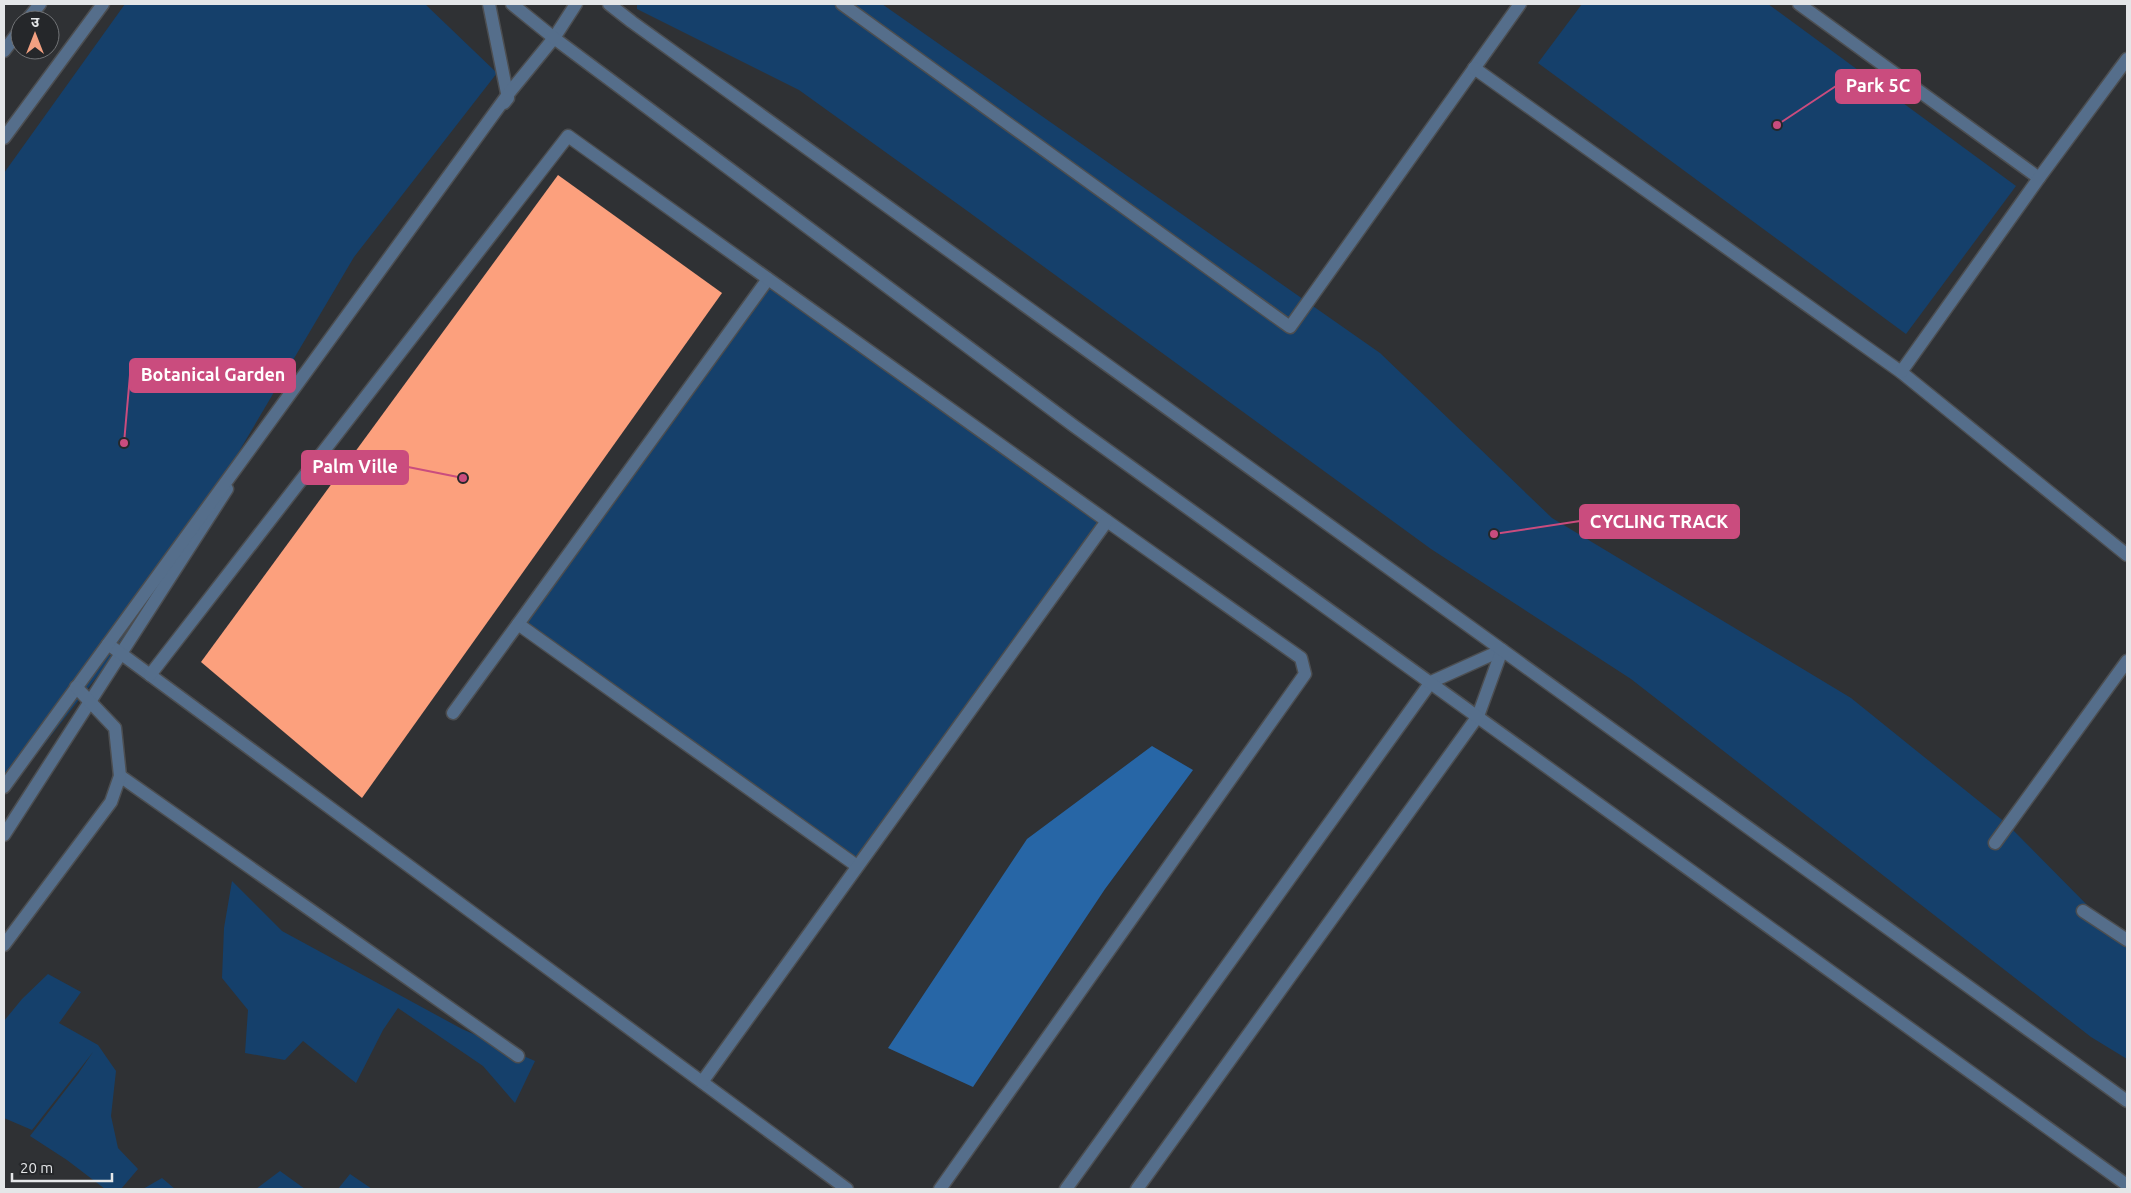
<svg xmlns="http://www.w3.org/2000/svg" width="2131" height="1193" font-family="Ubuntu,'Noto Sans Devanagari',sans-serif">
<rect width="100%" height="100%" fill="#2f3134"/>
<g fill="#15406b">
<polygon points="125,4 425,4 497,73 354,257 134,629 4,796 4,173"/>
<polygon points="637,4 882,4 1380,353 1552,518 1851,698 2006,823 2092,910 2127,934 2127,1059 2091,1037 1631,679 1431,549 966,210 799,90 637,9"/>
<polygon points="1582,4 1768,4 2016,186 1906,334 1538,63"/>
<polygon points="768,279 1107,521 857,866 518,624"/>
<polygon points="232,881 282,931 462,1029 535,1061 515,1103 483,1066 398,1008 383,1030 356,1083 303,1041 285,1060 245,1053 248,1010 222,978 224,928"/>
<polygon points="48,974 81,992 59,1023 98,1045 116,1071 111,1116 118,1148 138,1169 121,1189 105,1189 67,1160 30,1136 78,1074 93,1052 32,1130 4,1118 4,1021 22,999"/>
<polygon points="280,1171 305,1189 256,1189"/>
<polygon points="350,1174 372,1189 338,1189"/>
<polygon points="162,1178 175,1189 143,1189"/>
</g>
<polygon fill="#2766a6" points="1152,746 1193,770 1105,889 973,1087 888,1048 1027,839"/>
<polygon fill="#fca07d" points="558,175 722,293 362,798 201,662"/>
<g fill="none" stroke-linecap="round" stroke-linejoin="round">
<g stroke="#4c4e51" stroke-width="15">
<g id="pedestrian">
<polyline points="489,4 508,98 504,103"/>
<polyline points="4,138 103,4"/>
<polyline points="4,835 227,489"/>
</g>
</g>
<g stroke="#4c4e51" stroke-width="15">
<g id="minor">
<polyline points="842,4 1290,327 1520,4"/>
<polyline points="1799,4 2039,178"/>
<polyline points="1474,68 1901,372 2127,555"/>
<polyline points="768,279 518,624 857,866"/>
<polyline points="1901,372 2039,178 2127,59"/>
<polyline points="108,644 847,1189"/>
<polyline points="150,675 568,136 1107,521 1301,658 1305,674 940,1189"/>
<polyline points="453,713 518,624"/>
<polyline points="120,776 518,1056"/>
<polyline points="4,787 509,93 554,38 576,4"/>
<polyline points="1995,843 2127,661"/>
<polyline points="2083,911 2127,940"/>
<polyline points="4,945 111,802 120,776 115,728 76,687"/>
<polyline points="702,1082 1107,521"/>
<polyline points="1066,1189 1431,682 1502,650"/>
<polyline points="1137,1189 1478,716 1502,650"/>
</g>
</g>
<g stroke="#4c4e51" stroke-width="15">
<g id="tertiary">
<polyline points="512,4 554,38 1074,426 2127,1185"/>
<polyline points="609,4 632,22 2127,1101"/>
<polyline points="27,20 40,4"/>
<polyline points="4,51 20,30"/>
</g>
</g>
<use href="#pedestrian" stroke="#556e8b" stroke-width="12"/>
<use href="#minor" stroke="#556e8b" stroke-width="12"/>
<use href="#tertiary" stroke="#556e8b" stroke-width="12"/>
</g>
<path fill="none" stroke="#ca4c7e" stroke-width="2" d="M1777 125L1836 86M124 443L130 375M463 478L408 467M1494 534L1580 521"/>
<g fill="#ca4c7e" stroke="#25272a" stroke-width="2">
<circle cx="1777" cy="125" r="5"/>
<circle cx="124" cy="443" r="5"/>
<circle cx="463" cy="478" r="5"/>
<circle cx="1494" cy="534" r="5"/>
</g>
<g fill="#ca4c7e" stroke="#ca4c7e" stroke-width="2">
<rect x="1836" y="70" width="84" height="33" rx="5"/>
<rect x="130" y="359" width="165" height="33" rx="5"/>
<rect x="302" y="451" width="106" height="33" rx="5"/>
<rect x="1580" y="505" width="159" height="33" rx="5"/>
</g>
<g font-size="18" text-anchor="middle" font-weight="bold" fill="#fff">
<text x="1878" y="92">Park 5C</text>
<text x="213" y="381">Botanical Garden</text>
<text x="355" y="473">Palm Ville</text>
<text x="1659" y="528">CYCLING TRACK</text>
</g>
<rect width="2131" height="1193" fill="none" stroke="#e4e6e8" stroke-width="10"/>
<g transform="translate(35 35)"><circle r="24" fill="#25272a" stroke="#717376"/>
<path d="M0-4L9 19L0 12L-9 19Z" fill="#f2a081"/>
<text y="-8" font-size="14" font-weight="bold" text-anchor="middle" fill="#e4e6e8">उ</text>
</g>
<path d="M12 1173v8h100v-8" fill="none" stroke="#e4e6e8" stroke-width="2.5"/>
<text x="20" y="1173" font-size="15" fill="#e4e6e8" stroke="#25272a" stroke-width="4" paint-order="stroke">20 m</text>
</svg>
